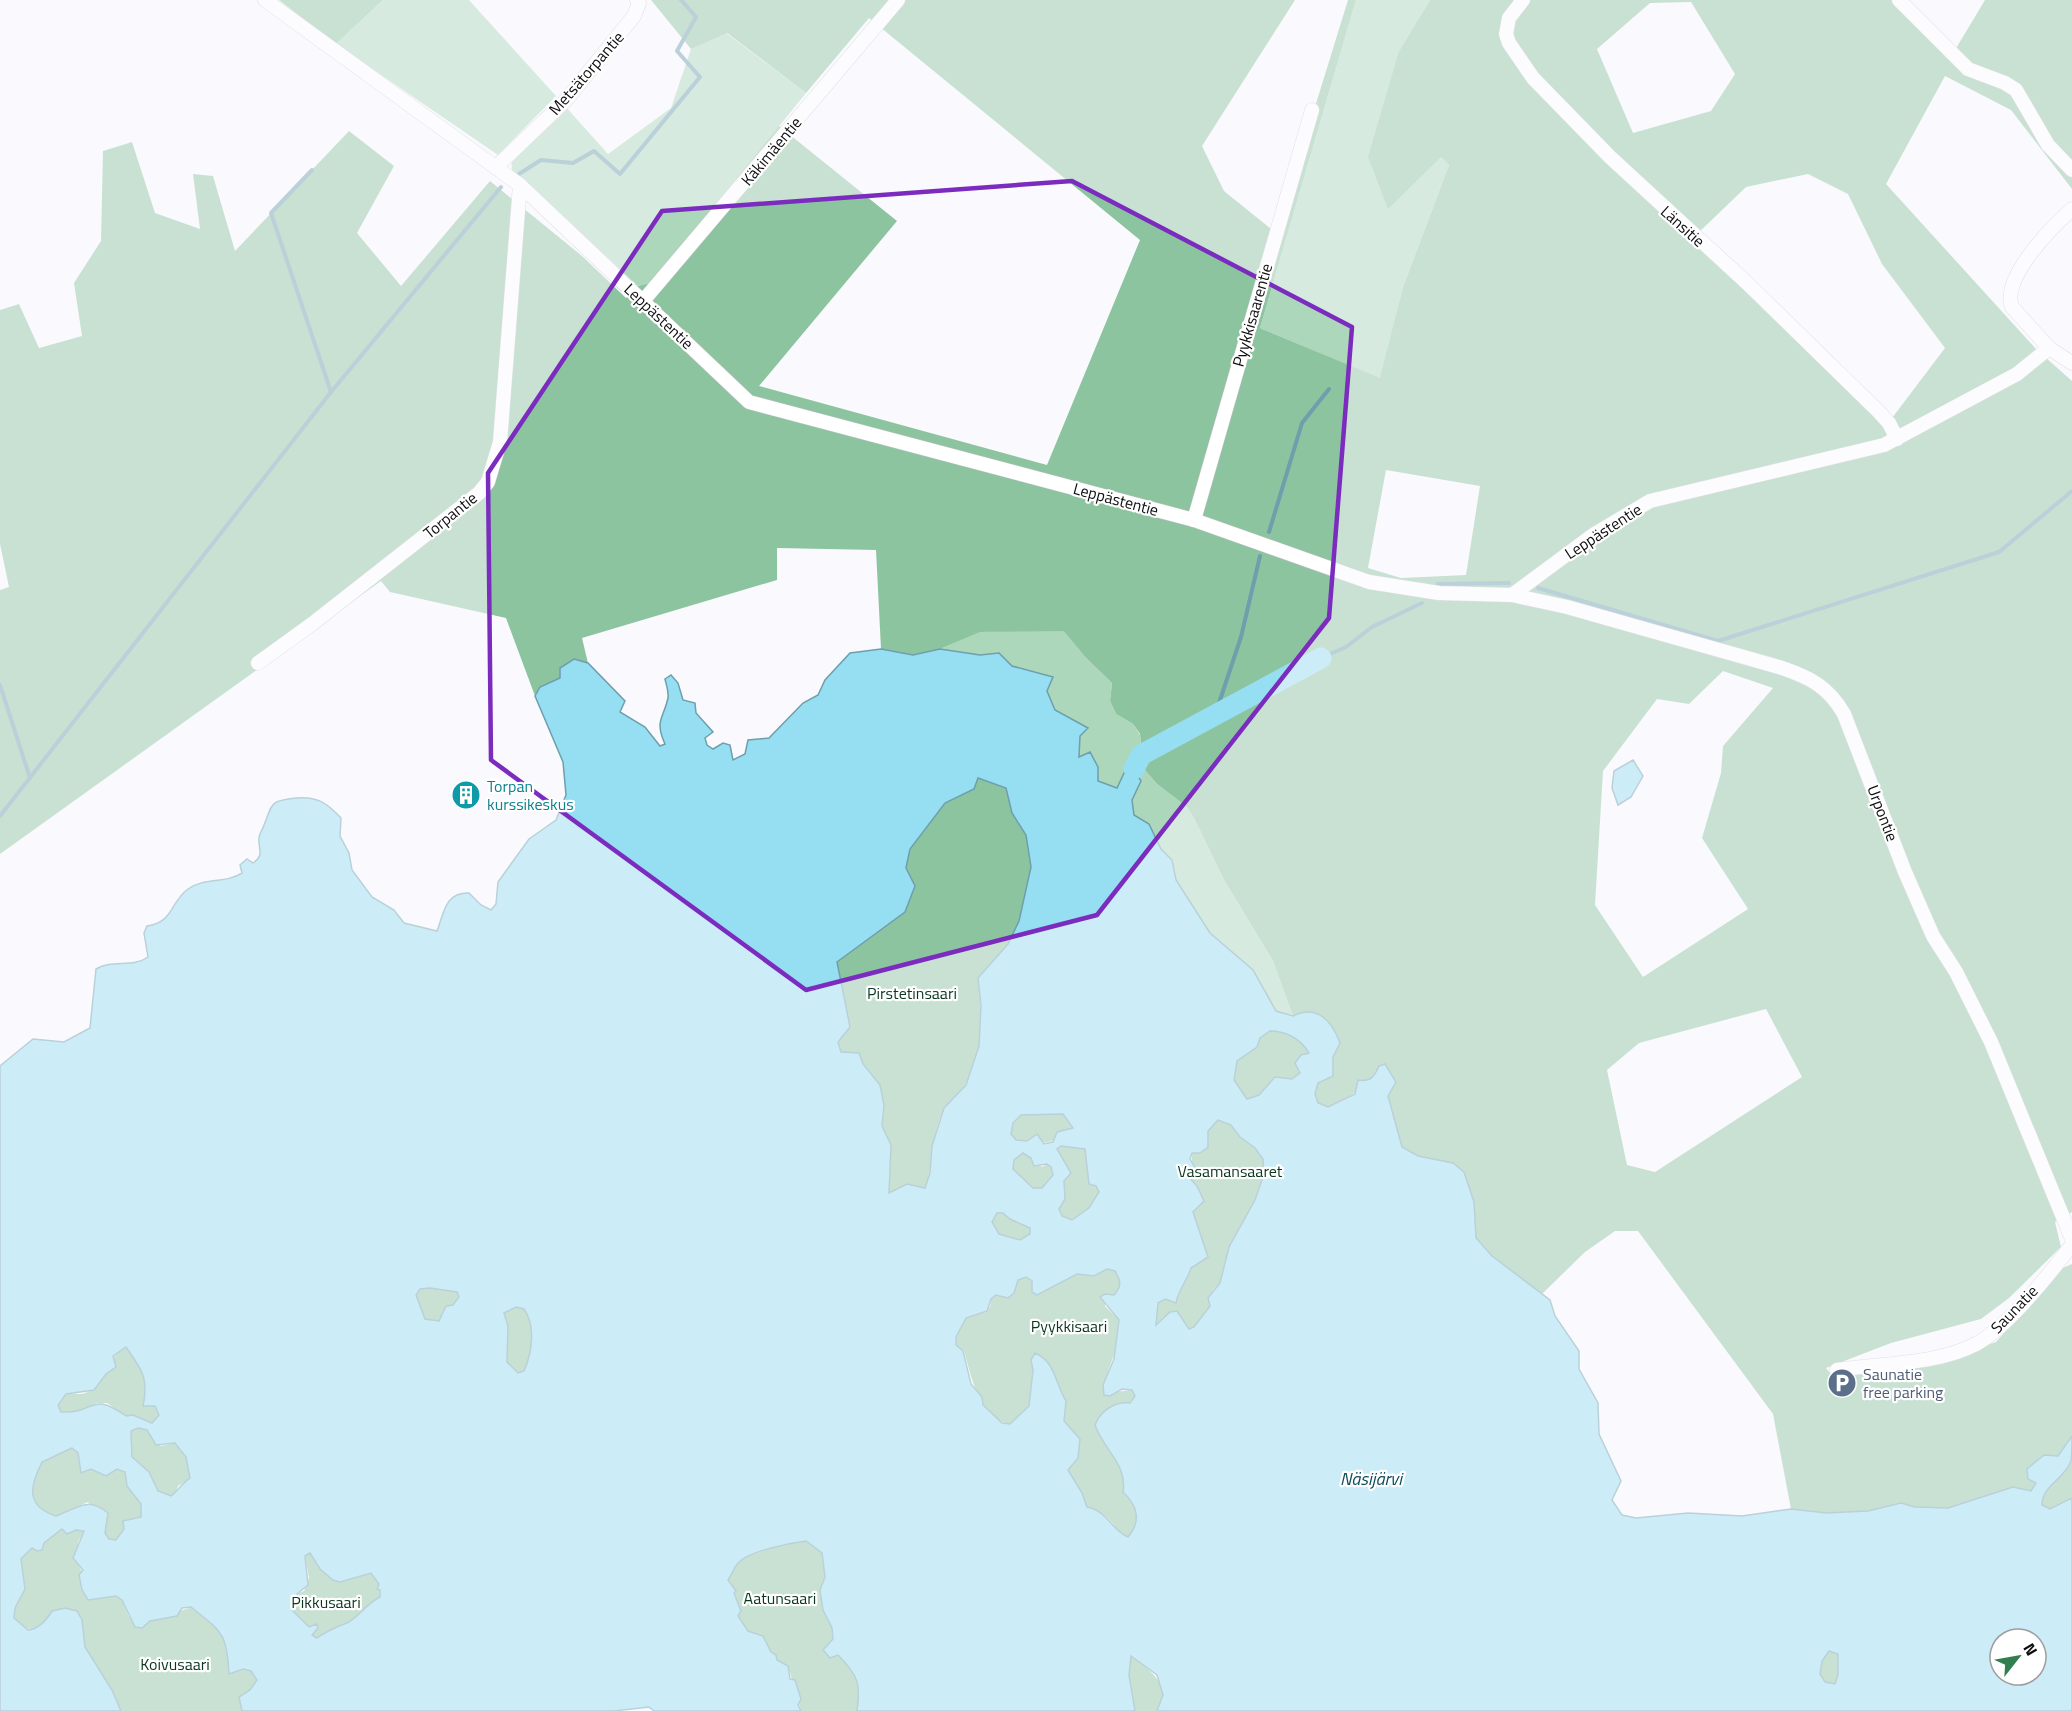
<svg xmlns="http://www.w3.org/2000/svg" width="2072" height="1711" font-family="'Titillium Web',sans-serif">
<rect width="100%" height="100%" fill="#fafafe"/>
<g fill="#acd7ba">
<polygon points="383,0 469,0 556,96 498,155 336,44"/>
<polygon points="1356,0 1430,0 1399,51 1441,157 1449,165 1403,287 1381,379 1260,328"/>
<polygon points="726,33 806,93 653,282 638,286 512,170 511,159 565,106 608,154 671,108 691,49"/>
<polygon points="1051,629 1065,631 1086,658 1112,683 1110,701 1116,714 1133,724 1140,735 1143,768 1157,784 1187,807 1194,818 1224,880 1273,961 1293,1016 1237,1061 1149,824 1134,815 1125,771 1117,788 1098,781 1098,767 1090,752 1079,758 1080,736 1087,728 1055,710 1047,691 1052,677 1012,666 999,653 980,655 940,649 979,632"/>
</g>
<g fill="#8dc4a0" fill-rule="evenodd">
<polygon points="279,0 383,0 336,44"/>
<path d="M651 0H1295L1202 146 1224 191 1276 233 1348 0H1356L1260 328 1380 378 1403 287 1449 165 1441 157 1388 209 1368 157 1399 51 1430 0H1893L1949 60 1985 0H2072V189L2011 110 1945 76 1886 184 2036 349 2072 381V1212L2055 1222 2061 1247 2009 1298 1981 1319 1891 1343 1826 1368 1831 1374 1837 1395 1853 1391 1848 1370 1917 1367 1996 1342 2058 1270 2072 1264V1436L2058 1456 2043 1455 2036 1488 2031 1491 2013 1487 1948 1508 1915 1507 1901 1503 1868 1511 1826 1513 1791 1509 1773 1414 1638 1231H1615L1585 1252 1542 1294 1492 1256 1476 1238 1474 1202 1453 1163 1418 1156 1402 1147 1379 1066C1369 1087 1348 1097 1328 1108L1318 1103 1315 1094 1318 1083 1333 1075V1057L1340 1043 1293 1016 1273 961 1224 880 1194 818 1187 807 1157 784 1143 768 1140 734 1133 724 1116 714 1110 701 1112 683 1086 658 1064 631 980 632 940 649 913 655 881 649 876 550 777 548V580L582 638 588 663 574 659 560 678 540 687 535 696 506 618 390 592 381 581 0 854V590L9 587 0 544V310L19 304 39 348 82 336 74 283 101 241 103 151 132 142 155 213 200 229 193 174 213 176 235 251 349 131 394 166 357 233 401 286 490 181 582 256 626 298 638 286 653 282 779 126 897 221 759 386 1047 465 1140 240 869 18 806 93 727 33 691 49ZM1691 2 1735 74 1711 111 1633 133 1597 49 1650 3ZM1808 174 1848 194 1882 264 1945 348 1889 422 1695 236 1746 187ZM1386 470 1480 486 1466 575 1401 578 1368 568ZM1723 671 1773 688 1723 746 1721 773 1702 838 1748 909 1643 977 1595 905 1603 771 1657 699 1689 704ZM1766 1009 1802 1077 1655 1172 1627 1165 1607 1070 1639 1043Z"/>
<path d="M978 778 1006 788 1012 813 1026 835 1031 867 1019 921 1008 944 978 978C982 1012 985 1055 965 1085 960 1094 949 1100 944 1109 931 1134 934 1163 925 1189L889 1194 891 1145 882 1126 884 1105 880 1085 863 1064 859 1054 841 1053 838 1042 837 962 905 912 915 886 906 868 910 849 945 803 974 789Z"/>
<path d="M1270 1031C1286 1031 1301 1039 1309 1053L1301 1073 1292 1079 1275 1077 1259 1095 1247 1099 1234 1080 1237 1061 1257 1047 1260 1038Z"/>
<path d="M1063 1114 1073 1129C1046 1147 1047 1143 1015 1140L1011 1134 1013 1123 1021 1115Z"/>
<path d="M1218 1120 1231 1125 1240 1137 1255 1148 1263 1159 1264 1174 1255 1199 1225 1261 1220 1283 1213 1290 1210 1306 1194 1327 1188 1329 1179 1315 1170 1312 1155 1325 1158 1303C1175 1295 1186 1287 1191 1268L1208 1257 1192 1211 1197 1186 1186 1175 1191 1173 1192 1153H1201L1208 1131Z"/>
<polygon points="1061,1146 1086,1149 1089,1183 1096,1186 1099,1192 1089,1208 1072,1220 1062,1216 1059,1208 1065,1198 1064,1181 1071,1173 1057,1149"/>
<polygon points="1023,1152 1042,1167 1047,1164 1051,1167 1053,1175 1042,1188 1033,1188 1013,1169 1013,1160"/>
<polygon points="997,1213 1003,1213 1010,1219 1030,1228 1030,1234 1020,1240 999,1234 992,1222"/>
<path d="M1107 1269 1115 1271C1121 1281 1122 1286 1114 1295L1105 1294V1306L1119 1320 1117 1347 1108 1371 1114 1392 1132 1390 1135 1396 1102 1440C1113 1456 1127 1471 1123 1492 1138 1505 1141 1521 1128 1537L1119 1533C1113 1521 1100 1509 1087 1507L1068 1470 1073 1463 1070 1428 1064 1421 1066 1401C1052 1379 1058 1371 1035 1354L1031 1360 1033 1370 1029 1406 1010 1424C979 1420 971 1375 964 1351L956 1345V1337L966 1318 990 1307 991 1299 996 1295 1008 1298 1014 1293 1017 1280 1026 1277 1032 1282 1033 1292 1037 1295 1077 1274 1094 1276Z"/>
<polygon points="430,1288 458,1292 459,1297 439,1321 425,1319 416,1295 420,1289"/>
<path d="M516 1307 524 1309C536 1326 532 1353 524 1372L518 1373 507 1362 508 1326 504 1313Z"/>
<path d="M126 1347C143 1370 148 1377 143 1406H155L159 1415 152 1423 139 1417 126 1416 107 1403H97L76 1412H61L58 1406 66 1394C72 1393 80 1395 85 1393 108 1386 105 1356 126 1347Z"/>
<polygon points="139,1428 147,1430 161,1446 175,1443 186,1457 190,1478 178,1486 176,1492 171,1496 158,1491 149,1472 132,1457 131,1431"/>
<path d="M72 1448 78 1453 86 1472 91 1469 106 1476 117 1469 126 1472 127 1486 141 1504V1517L124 1529 116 1540 109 1539 105 1533 107 1523 88 1502 56 1516C25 1506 30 1486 42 1462Z"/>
<path d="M2072 1460V1498L2050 1509 2042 1506C2042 1489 2062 1474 2072 1460Z"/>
<path d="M62 1529 84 1531 78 1542V1564L96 1599 116 1595 122 1600 129 1617 150 1621 192 1607 215 1624 225 1637V1648L235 1671 243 1669 251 1671 257 1680 250 1690 239 1697 242 1711H121L112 1690 85 1647V1642L47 1620C33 1630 26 1634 14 1618L15 1608 25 1589 21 1559 32 1547 42 1550 44 1543Z"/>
<path d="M806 1540 822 1553 825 1577 820 1590 823 1610 832 1628 833 1640 827 1647C854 1666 862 1680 857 1711H801L788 1666 776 1660 758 1636 748 1631 738 1616 737 1600 728 1579 739 1562 748 1556 784 1544Z"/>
<path d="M311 1553 314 1560 340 1582 371 1573 379 1584 380 1597C366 1603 359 1618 347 1623 335 1627 327 1631 317 1638L312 1635 317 1624 309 1627 292 1610 297 1594 304 1591 309 1578 305 1555Z"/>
<polygon points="1829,1651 1838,1654 1838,1675 1835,1684 1825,1682 1820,1674 1822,1661"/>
<path d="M1130 1656C1148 1667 1175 1688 1157 1711H1135L1129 1675Z"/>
</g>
<g fill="#96def1" stroke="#6d9fad" stroke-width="1.5" fill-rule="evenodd">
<path d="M881 649 913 655 940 649 980 655 999 653 1012 666 1053 677 1047 691 1055 710 1088 728 1080 736 1079 757 1090 752 1098 767V781L1117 788 1125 771 1134 769 1141 781 1132 800 1134 815 1149 824 1161 849 1172 860 1176 880 1210 933 1253 970 1276 1011 1293 1016C1317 1004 1332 1021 1340 1043L1333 1057V1076L1318 1083 1315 1094 1318 1103 1328 1107 1355 1094 1358 1080C1371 1082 1374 1077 1379 1066L1385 1064 1396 1082 1388 1096 1402 1147 1418 1156 1453 1163 1464 1172 1474 1202 1476 1238 1492 1256 1550 1300 1555 1316 1579 1351V1369L1598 1403 1599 1434 1621 1481 1612 1500 1622 1515 1636 1518 1688 1513 1742 1516 1791 1509 1826 1513 1868 1511 1901 1503 1915 1507 1948 1508 2013 1487 2031 1491 2036 1483 2028 1479 2027 1469 2044 1455 2058 1456 2072 1436C2072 1444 2072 1454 2071 1461 2065 1479 2042 1485 2042 1505L2050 1509 2072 1498V1711H1157L1163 1695 1157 1675 1131 1656 1129 1675 1135 1711H857C861 1684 858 1675 838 1655L830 1658 823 1650 833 1639 832 1628 823 1610 820 1590 825 1577 822 1553 806 1541C790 1543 749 1551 738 1563 734 1568 732 1574 728 1580L736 1591 734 1593 741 1611 738 1616 748 1631 763 1636 771 1652 776 1655 777 1660 788 1666 790 1679 795 1680 801 1699 798 1705 801 1711H654L649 1707 614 1711H242L239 1697 250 1690 257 1680 251 1671 243 1669 229 1674C227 1633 222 1632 191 1607L182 1608 177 1616 150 1621 142 1628 135 1627 122 1600 116 1596 88 1600 82 1590 79 1575 83 1570 73 1558 84 1531 76 1530 67 1534 62 1529 44 1543 42 1550 37 1551 32 1548 21 1559 25 1589 15 1608 14 1618 28 1630C39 1629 46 1621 52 1611L65 1608 77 1611 82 1620 85 1647 112 1690 121 1711H0V1066L33 1039 64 1042 90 1028 96 969C112 959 133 968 148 957L144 933 147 926C174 922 170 902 188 889 205 877 225 884 242 873L240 865 247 859 253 863C265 855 258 849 259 838 259 834 263 829 264 825 273 803 269 801 296 798 317 796 327 803 341 818L340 836 349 853 352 870 372 897 394 910 404 923 437 931C444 913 445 892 469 893L481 905 491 910 496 904 498 882 529 839 556 820 566 795 563 762 535 696 540 687 560 678V668L574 659 588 663 625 701 620 712 645 727 660 746 665 744C654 720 664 718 668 698 669 692 666 684 665 679L671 675 678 683 683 700 695 703 696 713 713 732 705 738 707 745 713 749 723 743 730 745 733 760 745 754 748 740 769 738 803 703 818 695 825 680 850 653ZM978 778 1006 788 1012 813 1026 835 1031 867 1019 921 1008 944 978 978 981 1005 979 1046 966 1085 944 1108 932 1146 930 1173 925 1188 907 1184 889 1193 891 1145 882 1126 884 1105 880 1085 863 1064 859 1053 841 1052 838 1042 850 1027 837 962 905 912 915 886 906 868 910 849 945 803 974 789ZM1270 1031C1286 1031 1301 1039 1309 1053L1301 1055 1295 1063 1300 1073 1292 1079 1275 1077 1259 1095 1247 1099 1234 1080 1237 1061 1257 1047 1260 1038ZM1063 1114 1073 1128 1057 1132 1053 1142 1044 1144 1037 1134 1027 1141 1016 1140 1011 1134 1013 1123 1021 1115ZM1218 1120 1231 1125 1240 1137 1255 1148 1263 1159 1264 1174 1255 1200 1229 1247 1220 1283 1208 1298 1210 1306 1194 1327 1189 1329 1177 1311 1170 1312 1156 1325 1158 1303 1165 1299 1176 1303C1178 1290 1187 1281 1191 1268L1208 1257 1193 1212 1204 1201 1197 1186 1187 1175 1198 1173 1190 1159 1192 1153H1200L1208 1147V1131ZM1061 1146 1085 1149 1089 1184 1096 1186 1099 1192 1089 1208 1072 1220 1062 1216 1059 1209 1065 1199 1064 1181 1071 1173 1057 1149ZM1023 1153 1031 1158 1034 1166 1047 1164 1051 1167 1053 1175 1042 1188H1033L1013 1169 1014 1160ZM997 1213H1003L1010 1219 1030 1228V1234L1020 1240 999 1234 992 1222ZM1107 1269 1115 1271C1121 1281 1122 1286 1114 1295L1105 1294 1100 1297 1119 1320 1114 1359 1103 1385 1104 1395 1110 1396 1122 1389 1132 1390 1135 1396 1130 1403C1115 1401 1100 1411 1095 1425 1103 1449 1128 1465 1123 1492 1137 1505 1142 1521 1128 1537 1111 1530 1108 1511 1087 1507L1082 1493 1068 1470 1078 1458 1080 1439 1064 1421 1066 1401C1055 1384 1056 1362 1035 1353L1031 1360 1033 1370 1029 1406 1010 1424 1002 1423 983 1405 982 1397 971 1384 963 1351 956 1345V1337L966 1318 987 1311 991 1299 996 1295 1008 1298 1014 1293 1018 1280 1026 1277 1032 1281V1292L1037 1295 1077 1274 1094 1276ZM430 1288 457 1292 459 1297 453 1305 446 1306 439 1321 425 1319 416 1295 420 1289ZM516 1307 524 1309C536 1326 532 1353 524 1371L518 1373 507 1362 508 1326 504 1313ZM126 1347C142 1370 149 1378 143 1406H155L159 1415 152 1423 133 1415 126 1416C89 1390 97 1414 61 1412L58 1405 66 1394 94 1390 106 1374 116 1367 113 1356ZM138 1428 147 1430 156 1445 175 1443 186 1457 190 1478C182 1483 178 1491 171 1496L158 1491 149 1472 132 1457 131 1431ZM72 1448 78 1453 81 1473 91 1469 106 1476 117 1469 125 1472 127 1486 141 1504V1517L123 1521 124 1529 116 1540 109 1539 105 1533 108 1513C87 1496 78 1508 56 1516 25 1506 30 1486 42 1462ZM310 1553 320 1569 333 1580 340 1582 371 1573 379 1584 377 1589 380 1590V1597C367 1603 357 1619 347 1623 336 1627 327 1631 317 1638L312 1635 318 1628 317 1624 309 1627 292 1610 297 1594 308 1585 305 1556ZM2000 1639H2036V1675H2000ZM1829 1651 1838 1654V1675L1835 1684 1825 1682 1820 1674 1822 1661Z"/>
<polygon points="1633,760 1643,776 1631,797 1618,805 1612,788 1614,771"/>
</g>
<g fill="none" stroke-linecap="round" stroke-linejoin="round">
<g stroke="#6d9fad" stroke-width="4">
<polyline points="312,170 271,213 331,392"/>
<polyline points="519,174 541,160 573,163 594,151 620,174 700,77 677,51 696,17 681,0"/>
<polyline points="1269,532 1302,423 1329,389"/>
<polyline points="1438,584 1509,583"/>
<polyline points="1538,588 1718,641 1999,552 2072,491"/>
<polyline points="1321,658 1346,647 1372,627 1422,603"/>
<polyline points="0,685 30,778"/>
<polyline points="1216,712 1241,637 1260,556"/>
<polyline points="0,816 331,392 501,187"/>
</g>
<polyline stroke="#96def1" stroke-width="21" points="1134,769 1141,755 1321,658"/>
<g stroke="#c2c1c7" stroke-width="15">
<g id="minor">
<polyline points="265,0 520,185 749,402 1194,520 1369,582 1439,593 1512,595 1593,535 1650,501 1884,445 2017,374 2049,348"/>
<polyline points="1523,0 1509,18 1506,34 1509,43 1533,78 1610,157 1747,283 1878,411 1889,423 1897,439"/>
<polyline points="1899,0 1968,69 2005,83 2016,90 2048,145 2072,170"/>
<polyline points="497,166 566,100 634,16 639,3 637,0"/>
<path d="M2072 209C2052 227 2001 278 2012 307L2049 348 2072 363"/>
<polyline points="643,301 898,0"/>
<polyline points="1194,520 1312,110"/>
<path d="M1512 595 1567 607 1779 667C1809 677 1828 686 1844 714L1905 872 1933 936 1956 972 1991 1042 2072 1239"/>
<polyline points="258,663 312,624 479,493 488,482 500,442 520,185"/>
<path d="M1837 1370C1881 1363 1936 1365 1976 1344 2008 1327 2049 1274 2072 1245"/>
</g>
</g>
<use href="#minor" stroke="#fff" stroke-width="14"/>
</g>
<path d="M0 0H2072V1711H0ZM1072 181 1352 327 1329 618 1097 915 806 990 491 760 488 473 662 211Z" fill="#fafafe" fill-opacity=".55" fill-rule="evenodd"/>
<path fill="none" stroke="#7b2cbf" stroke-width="4.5" stroke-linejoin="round" d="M1072 181 1352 327 1329 618 1097 915 806 990 491 760 488 473 662 211Z"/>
<defs>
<g id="building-disc" transform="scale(1.5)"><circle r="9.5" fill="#0f9aa8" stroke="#fff"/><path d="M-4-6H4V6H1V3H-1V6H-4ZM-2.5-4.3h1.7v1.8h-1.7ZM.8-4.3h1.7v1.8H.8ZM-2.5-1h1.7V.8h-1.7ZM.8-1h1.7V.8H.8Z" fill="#fff"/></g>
<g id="parking-disc" transform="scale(1.5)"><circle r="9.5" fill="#5c6f8a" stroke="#fff"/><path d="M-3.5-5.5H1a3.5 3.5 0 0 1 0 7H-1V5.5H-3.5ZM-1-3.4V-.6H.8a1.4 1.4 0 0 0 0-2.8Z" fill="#fff"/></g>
</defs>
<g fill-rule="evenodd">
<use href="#building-disc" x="466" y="795"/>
<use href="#parking-disc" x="1842" y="1383"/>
</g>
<g text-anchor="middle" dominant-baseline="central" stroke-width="4.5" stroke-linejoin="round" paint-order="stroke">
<g font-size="16" fill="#0e0d0f" stroke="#fff">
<text transform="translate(586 73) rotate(-49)">Metsätorpantie</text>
<text transform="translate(771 151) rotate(-50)">Käkimäentie</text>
<text transform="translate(1683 226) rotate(42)">Länsitie</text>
<text transform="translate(1252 315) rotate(-74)">Pyykkisaarentie</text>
<text transform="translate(659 316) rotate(43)">Leppästentie</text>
<text transform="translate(1116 499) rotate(15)">Leppästentie</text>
<text transform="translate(450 515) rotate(-39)">Torpantie</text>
<text transform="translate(1603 531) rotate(-33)">Leppästentie</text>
<text transform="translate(1883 813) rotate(69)">Urpontie</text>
<text transform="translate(2014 1309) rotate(-46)">Saunatie</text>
</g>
<g font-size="16" fill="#0d838f" stroke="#fff" text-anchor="start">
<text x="487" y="786">Torpan<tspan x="487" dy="18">kurssikeskus</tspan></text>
</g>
<g font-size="16" fill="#0b3720" stroke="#fff">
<text x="912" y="993">Pirstetinsaari</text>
<text x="1230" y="1171">Vasamansaaret</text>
<text x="1069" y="1326">Pyykkisaari</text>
<text x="780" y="1598">Aatunsaari</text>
<text x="326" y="1602">Pikkusaari</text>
<text x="175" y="1664">Koivusaari</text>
</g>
<g font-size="16" fill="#4e5e75" stroke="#fff" text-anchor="start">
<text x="1863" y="1374">Saunatie<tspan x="1863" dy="18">free parking</tspan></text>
</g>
<g font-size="18" font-style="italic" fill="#0e4d5b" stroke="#fff">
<text x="1371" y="1478">Näsijärvi</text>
</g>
</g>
<g transform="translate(2018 1657) rotate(59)"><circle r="28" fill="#ffffff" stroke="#9f9e9f" stroke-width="1.5"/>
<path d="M0-4.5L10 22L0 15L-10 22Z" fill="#317f4f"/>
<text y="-9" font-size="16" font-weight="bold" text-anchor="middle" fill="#0e0d0f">N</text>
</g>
</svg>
